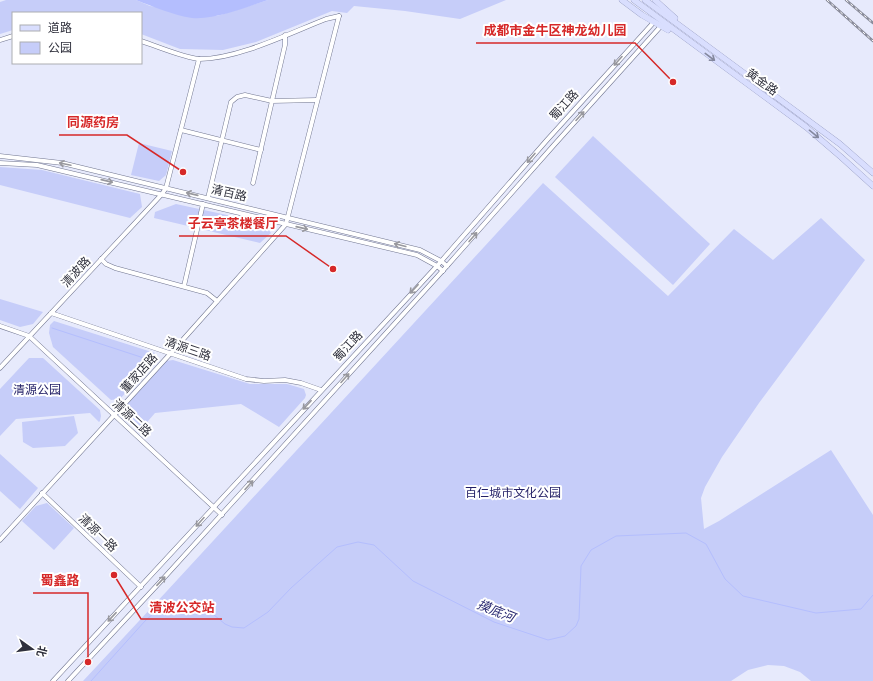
<svg xmlns="http://www.w3.org/2000/svg" width="873" height="681" font-family="'Space Grotesk','Noto Sans SC',sans-serif">
<rect width="100%" height="100%" fill="#e7eafc"/>
<g fill="#c6cdf9">
<polygon points="6,0 136,0 150,6 217,16 268,0 506,0 460,19 405,11 354,6 347,13 332,11 256,42 223,50 180,49 141,34 141,13 13,13 13,30 0,34 0,2"/>
<polygon points="593,136 710,244 673,285 555,177"/>
<polygon points="139,143 172,151 166,175 159,181 131,175"/>
<polygon points="0,167 42,170 140,194 142,207 130,218 0,185"/>
<polygon points="543,183 668,296 734,229 773,260 821,218 865,260 759,403 722,457 705,487 701,498 704,529 719,521 831,450 873,515 873,681 811,681 800,672 784,666 768,665 748,670 731,681 83,681 166,592"/>
<polygon points="176,204 264,223 271,233 260,243 154,218 155,212"/>
<polygon points="0,299 43,312 33,324 20,327 0,320"/>
<polygon points="54,321 155,353 157,358 120,399 111,400 53,347 49,333 50,325"/>
<polygon points="29,358 43,358 100,410 101,416 100,421 99,422 90,413 16,419 0,436 0,389"/>
<polygon points="173,360 250,384 287,384 304,389 306,395 305,398 279,427 241,404 155,413 142,428 127,413 126,405 166,361"/>
<polygon points="74,416 78,433 65,446 33,448 23,442 22,422"/>
<polygon points="0,454 38,488 20,509 0,491"/>
<polygon points="47,503 74,528 54,550 22,521 36,506"/>
</g>
<path fill="#b4befe" d="M136 0H268C246 7 216 20 192 18 173 15 154 7 136 0Z"/>
<g fill="none" stroke-linecap="round" stroke-linejoin="round">
<g stroke="#b4befe" stroke-width="1">
<polyline points="52,328 153,361"/>
<polyline points="91,681 145,621 156,611 167,605 182,602 195,603 208,610 225,624 232,627 244,628 268,612 291,588 337,547 358,542 374,545 413,581 494,622 548,640 565,636 576,626 579,619 581,566 591,550 616,536 686,533 706,544 725,579 743,596 816,613 861,609 873,595"/>
</g>
<g stroke="#717690" stroke-width="5">
<g id="minor">
<polyline points="0,40 13,36"/>
<path d="M141 41C157 46 184 58 200 59 238 59 290 33 326 19L339 16"/>
<polyline points="181,130 261,150"/>
<polyline points="0,156 62,163 420,250 441,261 447,266"/>
<polyline points="0,163 37,165 417,255 437,266 443,271"/>
<polyline points="253,183 285,45 285,35"/>
<polyline points="208,198 231,102 237,97 245,95 272,101 317,100"/>
<polyline points="101,259 106,264 115,268 207,293 217,301"/>
<polyline points="184,286 203,204"/>
<polyline points="51,313 246,379 264,381 285,380 301,383 321,390"/>
<polyline points="0,326 29,336 222,515"/>
<polyline points="0,368 162,194 166,188 199,59"/>
<polyline points="42,493 141,587"/>
<polyline points="0,540 171,353 286,224 339,16"/>
<polyline points="53,681 437,266 547,140 654,22"/>
<polyline points="68,681 162,580 447,266 554,145 661,26"/>
</g>
</g>
<g stroke="#8d93ba" stroke-width="6">
<g id="major">
<polyline points="622,0 642,15 668,30"/>
<polyline points="634,0 806,127 841,157 873,186"/>
<polyline points="645,0 840,144 873,173"/>
<polyline points="655,0 675,18"/>
</g>
</g>
<use href="#minor" stroke="#fff" stroke-width="4"/>
<use href="#major" stroke="#d9defe" stroke-width="5.5"/>
<g stroke="#898b9a" stroke-width="2.5">
<g id="rail">
<polyline points="827,0 873,41"/>
<polyline points="846,0 873,23"/>
</g>
</g>
<use href="#rail" stroke="#fff" stroke-width="1" stroke-dasharray="3" stroke-linecap="butt"/>
</g>
<defs><path id="oneway-shaft" d="M-6 0H5M1.5-3L5.5 0L1.5 3" fill="none" stroke-width="1.6" stroke-linecap="round" stroke-linejoin="round"/></defs>
<g stroke="#84889e">
<use href="#oneway-shaft" transform="translate(710 57) rotate(37)"/>
<use href="#oneway-shaft" transform="translate(814 134) rotate(39)"/>
</g>
<g stroke="#98989e">
<use href="#oneway-shaft" transform="translate(618 61) rotate(132)"/>
<use href="#oneway-shaft" transform="translate(580 116) rotate(-48)"/>
<use href="#oneway-shaft" transform="translate(531 158) rotate(131)"/>
<use href="#oneway-shaft" transform="translate(65 164) rotate(-168)"/>
<use href="#oneway-shaft" transform="translate(107 181) rotate(13)"/>
<use href="#oneway-shaft" transform="translate(192 194) rotate(-167)"/>
<use href="#oneway-shaft" transform="translate(302 228) rotate(13)"/>
<use href="#oneway-shaft" transform="translate(473 237) rotate(-49)"/>
<use href="#oneway-shaft" transform="translate(400 245) rotate(-166)"/>
<use href="#oneway-shaft" transform="translate(414 289) rotate(133)"/>
<use href="#oneway-shaft" transform="translate(345 378) rotate(-48)"/>
<use href="#oneway-shaft" transform="translate(307 405) rotate(133)"/>
<use href="#oneway-shaft" transform="translate(249 485) rotate(-48)"/>
<use href="#oneway-shaft" transform="translate(200 522) rotate(132)"/>
<use href="#oneway-shaft" transform="translate(161 581) rotate(-47)"/>
<use href="#oneway-shaft" transform="translate(112 617) rotate(133)"/>
</g>
<g text-anchor="middle" dominant-baseline="central" stroke-width="4" stroke-linejoin="round" paint-order="stroke">
<g font-size="12" fill="#30313d" stroke="#fff">
<text transform="translate(762 82) rotate(36)">黄金路</text>
<text transform="translate(564 105) rotate(-48)">蜀江路</text>
<text transform="translate(229 193) rotate(13)">清百路</text>
<text transform="translate(76 272) rotate(-47)">清波路</text>
<text transform="translate(348 346) rotate(-47)">蜀江路</text>
<text transform="translate(188 349) rotate(19)">清源三路</text>
<text transform="translate(139 373) rotate(-48)">董家店路</text>
<text transform="translate(132 418) rotate(43)">清源二路</text>
<text transform="translate(98 533) rotate(44)">清源一路</text>
</g>
<g font-size="12" fill="#211e66" stroke="#fff">
<text x="37" y="390">清源公园</text>
<text x="513" y="493">百仁城市文化公园</text>
</g>
<g font-size="13" font-style="italic" fill="#292971" stroke="#fff">
<text transform="translate(496 611) rotate(22)">摸底河</text>
</g>
</g>
<path fill="none" stroke="#d62828" stroke-width="1.5" d="M673 82L635 43H476M183 172L127 135H59M333 269L286 236H179M88 662L88 593H33M114 575L141 619H222"/>
<g fill="#d62828" stroke="#fff" stroke-width="1.5">
<circle cx="673" cy="82" r="4"/>
<circle cx="183" cy="172" r="4"/>
<circle cx="333" cy="269" r="4"/>
<circle cx="88" cy="662" r="4"/>
<circle cx="114" cy="575" r="4"/>
</g>
<g font-size="13" text-anchor="middle" font-weight="bold" fill="#d62828" stroke="#fff" stroke-width="4" stroke-linejoin="round" paint-order="stroke">
<text x="555" y="35">成都市金牛区神龙幼儿园</text>
<text x="93" y="127">同源药房</text>
<text x="233" y="228">子云亭茶楼餐厅</text>
<text x="60" y="585">蜀鑫路</text>
<text x="182" y="612">清波公交站</text>
</g>
<rect x="12" y="12" width="130" height="52" fill="#ffffff" stroke="#acadb1"/>
<rect x="20" y="25" width="20" height="6" fill="#d9defe" stroke="#acadb1"/>
<text x="48" y="32" font-size="12" fill="#30313d">道路</text>
<rect x="20" y="42" width="20" height="12" fill="#c6cdf9" stroke="#acadb1"/>
<text x="48" y="52" font-size="12" fill="#30313d">公园</text>
<g transform="translate(32 649) rotate(104)" stroke="#ffffff" stroke-width="3" paint-order="stroke">
<path d="M0-3L7 15L0 10L-7 15Z" fill="#30313d"/>
<text y="-6" font-size="11" font-weight="bold" text-anchor="middle" fill="#30313d">北</text>
</g>
</svg>
